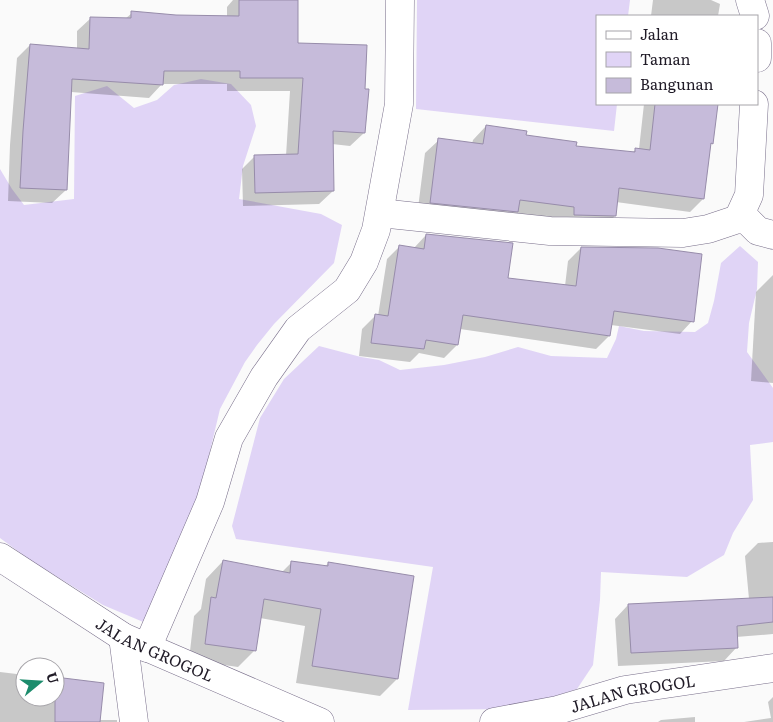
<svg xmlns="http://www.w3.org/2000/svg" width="773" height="722" font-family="Literata,serif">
<rect width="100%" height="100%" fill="#fafafa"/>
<g fill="#e0d4f6">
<polygon points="417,0 630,0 628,16 597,16 597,104 617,104 614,131 416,109"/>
<polygon points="201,79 231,84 251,105 256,126 243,166 239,199 321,214 342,225 334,263 274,324 257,345 245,362 220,409 167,632 103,605 30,560 0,538 0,169 12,189 24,205 74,199 75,96 107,86 134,108 157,100 174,85"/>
<polygon points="740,246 758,262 757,289 749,323 747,352 773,388 773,442 750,445 753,500 733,533 724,555 687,577 601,572 600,600 593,665 577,689 515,709 408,710 433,567 236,539 232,526 260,418 284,379 319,346 361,357 379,360 400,370 444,365 485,357 518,347 551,356 607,358 616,339 619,326 644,331 695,332 708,323 714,301 721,263"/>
</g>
<g fill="#0003">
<polygon points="233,0 297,0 297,44 364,133 350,146 332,144 333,191 319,204 243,206 242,169 255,156 286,156 290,91 227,91 227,84 162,84 149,98 71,92 66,190 52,203 8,201 10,145 17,58 30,45 77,49 77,31 91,18 125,19 132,13 176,16 227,17 227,7"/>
<polygon points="653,0 711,0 720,4 718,16 651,16"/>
<polygon points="644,104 717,104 712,143 710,146 703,199 690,212 616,202 615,216 601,229 417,216 425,153 439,140 472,144 473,140 486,126 524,137 575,147 632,153 636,149 639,149"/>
<polygon points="426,235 506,279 565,286 568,261 581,248 692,321 680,334 611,325 609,336 596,349 460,329 457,345 444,358 419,353 410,362 359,356 362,329 375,316 378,316 387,259 400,246 414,248"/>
<polygon points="773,275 773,383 751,381 756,292"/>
<polygon points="773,542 773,634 736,637 737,647 724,661 618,666 615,619 628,605 749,599 745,556 758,543"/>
<polygon points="223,561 281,573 291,563 325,567 328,563 397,679 380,696 296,683 305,626 260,618 255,650 238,667 189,660 194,616 201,609 206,579"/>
<polygon points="0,672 25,675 25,697 55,697 55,679 99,720 117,720 117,722 0,722"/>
<polygon points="773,697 773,722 744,722 771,718 768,702"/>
<polygon points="695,717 695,722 658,722 661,720"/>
</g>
<g fill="#c6bbda" stroke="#978caa">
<polygon points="239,0 298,0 298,43 367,45 365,89 369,89 365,133 333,131 334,191 255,193 254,155 298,154 303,78 240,78 240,71 164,71 163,85 72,79 67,190 20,188 23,131 30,44 89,49 90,17 131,18 131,11 176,15 239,16"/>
<polygon points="655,104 718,104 713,144 711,143 704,199 619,188 616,216 574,215 574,207 520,200 518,212 430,203 438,138 483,144 486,125 527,131 526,135 577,142 576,146 635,152 635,148 650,150"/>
<polygon points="426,234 513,243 508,278 576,286 581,247 658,248 702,254 694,322 614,311 610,336 463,315 458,345 426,340 424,349 371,343 375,314 388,316 399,245 424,249"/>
<polygon points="223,560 290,573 291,561 328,566 328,562 414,576 398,679 312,666 321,609 264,599 256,651 205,644 211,597 216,598"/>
<polygon points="773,597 773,622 737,626 738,648 631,653 628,604"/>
<polygon points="55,677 104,683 100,722 55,722"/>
</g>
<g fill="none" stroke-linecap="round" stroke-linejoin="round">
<g stroke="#786e8a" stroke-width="29">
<g id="minor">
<polyline points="750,0 755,16"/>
<polyline points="757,43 757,58"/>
<polyline points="380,213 550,231 683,233 708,229 738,219 747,220 758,231 773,235"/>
<polyline points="738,219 749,195 754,104"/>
<path id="s1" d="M0 557 123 637 320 722"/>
<polyline points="123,637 134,722"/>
<polyline points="147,648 210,502 229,438 264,377 298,329 347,290 364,262 376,230 399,104 400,0"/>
<path id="s2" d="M494 722 558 710 625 690 773 668"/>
</g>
</g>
<use href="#minor" stroke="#fff" stroke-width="28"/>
</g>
<g text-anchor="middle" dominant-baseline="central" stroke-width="4" stroke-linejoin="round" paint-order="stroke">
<g font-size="16" fill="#201b27" stroke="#fff">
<text stroke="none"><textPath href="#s1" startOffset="181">JALAN GROGOL</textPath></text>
<text stroke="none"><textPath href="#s2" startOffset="142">JALAN GROGOL</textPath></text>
</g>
</g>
<rect x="596" y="15" width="162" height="90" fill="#ffffff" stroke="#a6a4a9"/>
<rect x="606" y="31" width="25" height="8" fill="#ffffff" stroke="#a6a4a9"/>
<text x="640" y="40" font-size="15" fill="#201b27">Jalan</text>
<rect x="606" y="52" width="25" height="15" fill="#e0d4f6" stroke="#a6a4a9"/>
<text x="640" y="65" font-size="15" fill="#201b27">Taman</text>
<rect x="606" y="78" width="25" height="15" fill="#c6bbda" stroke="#a6a4a9"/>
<text x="640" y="90" font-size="15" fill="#201b27">Bangunan</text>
<g transform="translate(40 682) rotate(72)"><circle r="24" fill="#ffffff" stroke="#a6a4a9"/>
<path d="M0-4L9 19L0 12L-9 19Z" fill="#1c8c6c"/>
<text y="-8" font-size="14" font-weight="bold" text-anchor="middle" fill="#201b27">U</text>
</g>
</svg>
